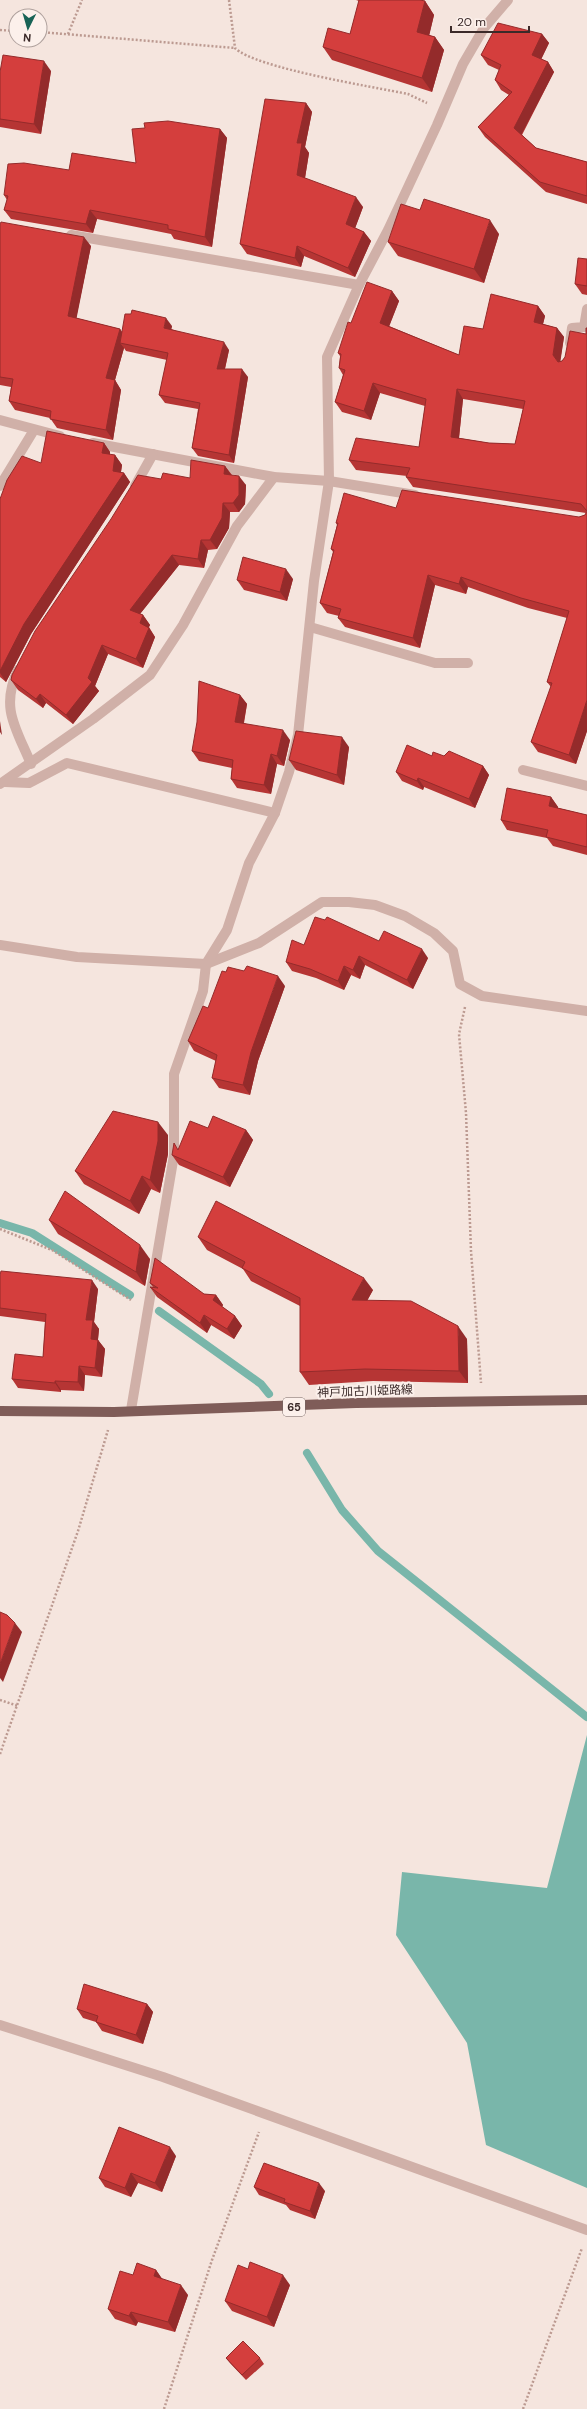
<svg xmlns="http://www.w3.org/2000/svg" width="587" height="2409" font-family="'DM Sans','Noto Sans JP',sans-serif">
<rect width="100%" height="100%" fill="#f5e5de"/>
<polygon fill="#79b6aa" points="587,1735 587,2188 486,2145 467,2043 396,1935 402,1872 547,1888"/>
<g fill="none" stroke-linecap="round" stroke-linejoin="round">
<g stroke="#79b6aa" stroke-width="8">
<polyline points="0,1223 32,1233 130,1295"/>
<polyline points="159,1311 261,1384 269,1394"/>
<polyline points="307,1453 342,1510 378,1551 587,1717"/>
</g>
<g stroke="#bc9a91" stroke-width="2.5" stroke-dasharray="2 2" stroke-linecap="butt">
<path d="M229 0 235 48C255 68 374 87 408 94L427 103"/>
<polyline points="0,30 16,31"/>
<polyline points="40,32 235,48"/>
<polyline points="68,34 82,0"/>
<polyline points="465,1007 459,1034 466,1113 471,1251 481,1383"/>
<polyline points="0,1229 52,1250 131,1300"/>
<polyline points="0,1700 18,1706"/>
<polyline points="0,1754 78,1531 108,1430"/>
<polyline points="164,2409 212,2260 259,2132"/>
<polyline points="523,2409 582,2248"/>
</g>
<g stroke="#d0b0a8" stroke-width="10">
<polyline points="71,235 359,285"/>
<polyline points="570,343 572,328 584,327 587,309"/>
<polyline points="0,420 60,436"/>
<polyline points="93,443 274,477 329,481 415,495"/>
<polyline points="0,486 34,430"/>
<polyline points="135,486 153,454"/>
<polyline points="310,627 435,663 468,663"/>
<path d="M18 670C0 708 16 728 31 764"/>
<polyline points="523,770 587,786"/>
<polyline points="5,782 29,783 67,763 275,813"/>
<polyline points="0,784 93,719 150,675 183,625 237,526 274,477"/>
<polyline points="0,945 77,957 206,964 259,943 322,902 349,902 375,905 405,916 434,933 453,951 460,984 482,996 587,1011"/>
<polyline points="131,1410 174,1155 174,1074 203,991 206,964 227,930 249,863 275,813 289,772 298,735 314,581 329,481 327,357 359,285 388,230 437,125 463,64 484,28 508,0"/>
<polyline points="0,2025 163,2077 587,2230"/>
</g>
<polyline stroke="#7f5c58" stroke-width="10" points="0,1411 114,1412 356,1403 587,1400"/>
</g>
<g fill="#b63534" fill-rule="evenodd">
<polygon points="356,0 420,0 425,1 434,15 429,35 435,37 444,50 432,92 332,60 323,47 350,34 359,1"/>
<polygon points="542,34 549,43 541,59 548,62 554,72 522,135 536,148 587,162 587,204 546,192 485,137 478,127 509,95 501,90 495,80 499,70 488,65 481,55"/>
<polygon points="51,71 41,134 0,127 0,72"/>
<polygon points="306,103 312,112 305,147 309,153 305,178 363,207 355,228 364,232 371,241 355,277 304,256 301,267 247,254 240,244"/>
<polygon points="220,129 227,138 212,247 174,239 171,234 97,219 93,233 11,219 4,210 7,200 4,195 136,163"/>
<polygon points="420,210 499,234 484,283 398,256 388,242"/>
<polygon points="0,224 91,246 76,318 120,329 122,332 172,326 171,329 229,350 225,369 248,377 234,463 198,456 192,448 198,409 165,403 159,395 167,360 126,351 124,348 115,380 121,390 113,440 57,428 50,418 15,410 9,401 11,387 0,385"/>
<polygon points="587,259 587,295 582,294 575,284"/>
<path d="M392 291 399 301 389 326 459 355 483 329 538 306 545 316 543 324 557 328 564 337 560 361H562L586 334 587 731 576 764 538 752 531 742 551 687 547 682 567 618 528 608 468 587 466 594 435 585 420 648 345 627 338 618 339 616 327 613 320 603 333 552 331 549 337 525 336 523 396 508 579 517 585 515 586 513 413 487 406 477 407 476 356 470 349 460 419 447 425 406 380 393 371 420 342 412 335 402 343 375 339 368 340 356 338 353 351 323ZM463 399 523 409 515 444 489 443 459 438Z"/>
<polygon points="104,443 110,452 110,455 115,455 122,465 121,472 124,473 130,482 31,634 6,682 0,677 0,499 41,463"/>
<polygon points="225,466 232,475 246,485 245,504 239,512 230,512 229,528 217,549 208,550 204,568 179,565 140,614 143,615 150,625 149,627 155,637 143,668 108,654 95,686 99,691 73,724 46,703 43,708 18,690 11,680 161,479 190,478"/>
<polygon points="293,579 287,601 244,590 237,580"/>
<polygon points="240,695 247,704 244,723 290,740 284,766 277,764 271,794 237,788 231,779 232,768 199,761 192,751"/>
<polygon points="349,747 344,785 296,770 289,760"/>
<polygon points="432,756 444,756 483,766 489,775 475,808 424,787 423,790 402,781 396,772"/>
<polygon points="551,797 558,807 558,808 587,815 587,855 553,846 547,838 507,830 501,820"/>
<polygon points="379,941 428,958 413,989 365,965 360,979 351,975 344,990 316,978 292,971 286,962 304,945"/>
<polygon points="285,986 258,1061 250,1095 219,1088 212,1078 216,1061 194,1051 188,1041"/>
<polygon points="208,1128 246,1130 253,1140 230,1187 179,1165 172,1155"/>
<polygon points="168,1135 168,1154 160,1193 151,1189 139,1214 84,1184 75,1171"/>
<polygon points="49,1220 150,1259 145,1286 58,1234"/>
<polygon points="198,1237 373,1290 367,1301 467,1339 468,1383 373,1381 309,1385 300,1372 300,1306 251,1281 243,1269 207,1250"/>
<polygon points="0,1275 98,1289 94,1322 99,1329 98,1340 105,1349 102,1377 85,1375 84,1391 61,1390 61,1392 18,1388 12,1379 43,1357 45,1322 0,1316"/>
<polygon points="150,1283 204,1294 216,1295 223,1305 222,1307 235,1316 242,1326 234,1339 211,1325 207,1333 157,1297 150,1287 153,1287"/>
<polygon points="147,2004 153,2012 143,2044 102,2031 96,2022 83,2018 77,2009"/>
<polygon points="176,2156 162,2192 138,2183 131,2197 105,2187 99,2178"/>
<polygon points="254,2187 325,2191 315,2219 290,2210 286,2205 259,2195"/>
<polygon points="156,2270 162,2279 188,2295 175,2332 138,2322 136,2326 115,2319 108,2309 133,2275"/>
<polygon points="290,2285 274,2327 232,2311 225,2301"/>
<polygon points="226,2358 260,2358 264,2364 246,2380 230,2363"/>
</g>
<g fill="#942b2b">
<polygon points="425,1 434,15 427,45 417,32"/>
<polygon points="542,34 549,43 539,64 532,55"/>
<polygon points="435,37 444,50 432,92 422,78"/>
<polygon points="44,61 51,71 41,134 34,124"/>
<polygon points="548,62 554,72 520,137 514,128"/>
<polygon points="306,103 312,112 305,147 309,153 304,184 297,175 297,143"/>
<polygon points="220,129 227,138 212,247 205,237"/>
<polygon points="356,197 363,207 353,234 346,224"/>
<polygon points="90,210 97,219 93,233 86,224"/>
<polygon points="490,220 499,234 484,283 474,269"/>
<polygon points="364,232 371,241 355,277 348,268"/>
<polygon points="84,237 91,246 75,326 68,316"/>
<polygon points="297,246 304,256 301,267 295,258"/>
<polygon points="392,291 399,301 387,332 380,323"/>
<polygon points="538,306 545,316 541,332 534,322"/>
<polygon points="166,318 172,326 170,336 164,328"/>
<polygon points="557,328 564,337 560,364 553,355"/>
<polygon points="120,329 126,339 120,343 124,348 113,387 106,378"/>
<polygon points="224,342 229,350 223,377 217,369"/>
<polygon points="242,369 248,377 234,463 229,455"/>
<polygon points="115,380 121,390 113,440 106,430"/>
<polygon points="373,383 380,393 371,420 364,411"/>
<polygon points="457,389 463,399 458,447 451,437"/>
<polygon points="104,443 110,452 109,463 102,453"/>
<polygon points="115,455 122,465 120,478 124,473 130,482 31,634 6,682 0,673 0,671 24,624 113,471"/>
<polygon points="225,466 232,476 224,474"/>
<polygon points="239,476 246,485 245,504 239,512 233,503"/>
<polygon points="223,503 230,512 229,528 217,549 210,540"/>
<polygon points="201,540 208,550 204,568 198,559"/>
<polygon points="172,555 179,565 136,619 130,610"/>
<polygon points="286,569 293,579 287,601 280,592"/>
<polygon points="428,575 435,585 420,648 413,638"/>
<polygon points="461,577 468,587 466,594 459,584"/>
<polygon points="143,615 150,625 146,632 140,623"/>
<polygon points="149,628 155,637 143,668 136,659"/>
<polygon points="102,645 108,654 95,686 99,691 73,724 66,715 88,678"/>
<polygon points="40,694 46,703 43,708 36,699"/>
<polygon points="240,695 247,704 242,732 235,722"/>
<polygon points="587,700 587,731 576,764 569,755"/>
<polygon points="0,721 2,735 0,732"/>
<polygon points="283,730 290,740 284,766 277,756"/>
<polygon points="342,737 349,747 344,785 337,775"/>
<polygon points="271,754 277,764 271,794 264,785"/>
<polygon points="483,766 489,775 475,808 469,799"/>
<polygon points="418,778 424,787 423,790 417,781"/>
<polygon points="551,797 558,807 556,816 549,806"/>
<polygon points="422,949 428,958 413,989 407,980"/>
<polygon points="359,956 365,965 360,979 353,970"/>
<polygon points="344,966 351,975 344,990 338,981"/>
<polygon points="278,976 285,986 258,1061 250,1095 243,1085 251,1052"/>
<polygon points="158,1122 168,1135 168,1154 160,1193 150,1180"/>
<polygon points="246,1130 253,1140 230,1187 223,1177"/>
<polygon points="142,1176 151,1189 139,1214 130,1201"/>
<polygon points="140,1245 150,1259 145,1286 136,1272"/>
<polygon points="364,1278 373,1290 360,1313 352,1300"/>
<polygon points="92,1280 98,1289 94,1322 99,1329 97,1348 91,1339 86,1320"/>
<polygon points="216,1295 223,1305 220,1310 213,1300"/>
<polygon points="204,1315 211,1325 207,1333 200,1323"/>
<polygon points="235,1316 242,1326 234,1339 227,1329"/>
<polygon points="458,1326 467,1339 468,1383 459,1371"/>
<polygon points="98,1340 105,1349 102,1377 95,1368"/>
<polygon points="79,1366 85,1375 84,1391 78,1382"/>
<polygon points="55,1381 61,1390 61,1392 55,1383"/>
<polygon points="15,1623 22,1632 3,1682 0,1678 0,1664"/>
<polygon points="147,2004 153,2012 143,2044 136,2035"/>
<polygon points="170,2147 176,2156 162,2192 155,2183"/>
<polygon points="131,2173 138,2183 131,2197 125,2188"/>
<polygon points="319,2183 325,2191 315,2219 310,2211"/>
<polygon points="156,2270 163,2280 154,2276"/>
<polygon points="283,2275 290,2285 274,2327 267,2317"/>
<polygon points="181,2285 188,2295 175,2332 168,2322"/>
<polygon points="131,2312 138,2322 136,2326 129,2316"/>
</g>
<g fill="#d43e3d" stroke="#942b2b" fill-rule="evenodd">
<polygon points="359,0 420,0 425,1 417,32 435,37 422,78 323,47 328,28 350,34"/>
<polygon points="498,23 542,34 532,55 548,62 514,128 536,148 587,162 587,196 540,182 478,127 512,92 495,80 501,65 481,55"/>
<polygon points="3,55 44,61 34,124 0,119 0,72"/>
<polygon points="265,99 306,103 297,143 302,143 297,175 356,197 346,224 364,232 348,268 297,246 295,258 240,244"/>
<polygon points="168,121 220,129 205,237 168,229 168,225 90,210 86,224 4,210 8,196 4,195 8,164 24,163 69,170 72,153 136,163 132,129 145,128 144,123"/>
<polygon points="424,199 490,220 474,269 388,242 401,204 420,210"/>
<polygon points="1,222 84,237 68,316 120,329 106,378 115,380 106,430 50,419 51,411 9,401 13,379 0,377 0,224"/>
<polygon points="578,258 587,259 587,286 575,284"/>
<path d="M367 282 392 291 380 323 459 355 464 326 483 329 491 294 538 306 534 322 557 328 553 355 558 362 562 361 565 357 570 331 586 334V328H587V700L569 755 531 742 552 683 547 682 569 611 521 598 461 577 459 584 428 575 413 638 338 618 341 609 320 603 334 550 331 549 338 523H336L344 493 396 508 402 490 579 517 585 515 587 511 581 504 406 477 410 468 349 460 356 438 419 447 426 399 373 383 364 411 335 402 345 370 339 368 341 354 338 353 348 322 351 323ZM457 389 525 401 515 444 489 443 451 437Z"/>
<polygon points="132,310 166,318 164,328 224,342 217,369 242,369 229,455 192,448 200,403 159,395 168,353 120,343 125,314 131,314"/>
<polygon points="47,431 104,443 102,453 115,455 113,471 124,473 24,624 0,671 0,499 7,480 22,456 41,463"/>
<polygon points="191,460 225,466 224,474 239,476 239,495 233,503 223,503 222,518 210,540 201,540 198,559 172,555 130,610 143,615 140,623 149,628 136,659 102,645 88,678 92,682 66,715 40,694 36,699 11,680 12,675 35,631 111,519 138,475 161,479 163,473 190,478"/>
<polygon points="243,557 286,569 280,592 237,580"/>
<polygon points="199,681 240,695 235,722 283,730 277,756 271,754 264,785 231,779 233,760 192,751 197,722"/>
<polygon points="296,731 342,737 337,775 289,760"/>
<polygon points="407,745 432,756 433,752 444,756 449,751 483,766 469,799 418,778 417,781 396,772"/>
<polygon points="507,788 551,797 549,806 587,815 587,847 546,837 548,830 501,820"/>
<polygon points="315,917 325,920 327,917 379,941 384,931 422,949 407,980 359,956 353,970 344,966 338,981 310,969 286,962 292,940 304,945"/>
<polygon points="247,966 278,976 251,1052 243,1085 212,1078 217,1055 188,1041 203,1006 208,1008 222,971 226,972 228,967 244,971"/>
<polygon points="113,1111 158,1122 158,1141 150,1180 142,1176 130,1201 75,1171"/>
<polygon points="213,1116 246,1130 223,1177 172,1155 174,1143 178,1150 190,1121 208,1128"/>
<polygon points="65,1191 140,1245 136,1272 49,1220"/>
<polygon points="216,1201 364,1278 352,1300 411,1301 458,1326 459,1371 365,1369 300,1372 300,1298 242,1268 245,1262 198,1237"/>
<polygon points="155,1258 204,1294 216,1295 213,1300 235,1316 227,1329 204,1315 200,1323 150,1287 158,1288 150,1283"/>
<polygon points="1,1271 92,1280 86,1320 93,1320 91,1339 98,1340 95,1368 79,1366 78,1382 55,1381 55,1383 12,1379 15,1354 43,1357 46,1314 0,1308 0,1275"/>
<polygon points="0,1612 7,1615 15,1623 0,1664"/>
<polygon points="84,1984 147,2004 136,2035 96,2022 98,2016 77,2009"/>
<polygon points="119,2127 170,2147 155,2183 131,2173 125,2188 99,2178"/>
<polygon points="264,2163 319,2183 310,2211 284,2202 285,2199 254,2187"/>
<polygon points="250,2262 283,2275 267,2317 225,2301 238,2265 248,2269"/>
<polygon points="137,2263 156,2270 154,2276 181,2285 168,2322 131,2312 129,2316 108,2309 120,2271 133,2275"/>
<polygon points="243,2341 260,2358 242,2375 226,2358"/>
</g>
<g text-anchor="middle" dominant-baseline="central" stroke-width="4" stroke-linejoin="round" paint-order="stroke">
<rect fill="#fcf0eb" stroke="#756563" stroke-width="1" x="283" y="1398" width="22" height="18" rx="3"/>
<g font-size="11" font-weight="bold" fill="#3b2a29">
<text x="294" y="1407">65</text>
</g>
<g font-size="12" fill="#3b2a29" stroke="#fcf0eb">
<text transform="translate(365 1391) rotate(-2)">神戸加古川姫路線</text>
</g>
</g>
<g transform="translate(28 28) rotate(185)"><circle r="19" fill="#fcf0eb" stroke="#afa19d"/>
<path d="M0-3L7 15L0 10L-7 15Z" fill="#186356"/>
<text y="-6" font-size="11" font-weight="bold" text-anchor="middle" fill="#3b2a29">N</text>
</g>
<path d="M451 26v6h78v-6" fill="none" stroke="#3b2a29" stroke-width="2"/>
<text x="457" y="26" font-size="12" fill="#3b2a29" stroke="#fcf0eb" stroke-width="3" paint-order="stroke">20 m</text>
</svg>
